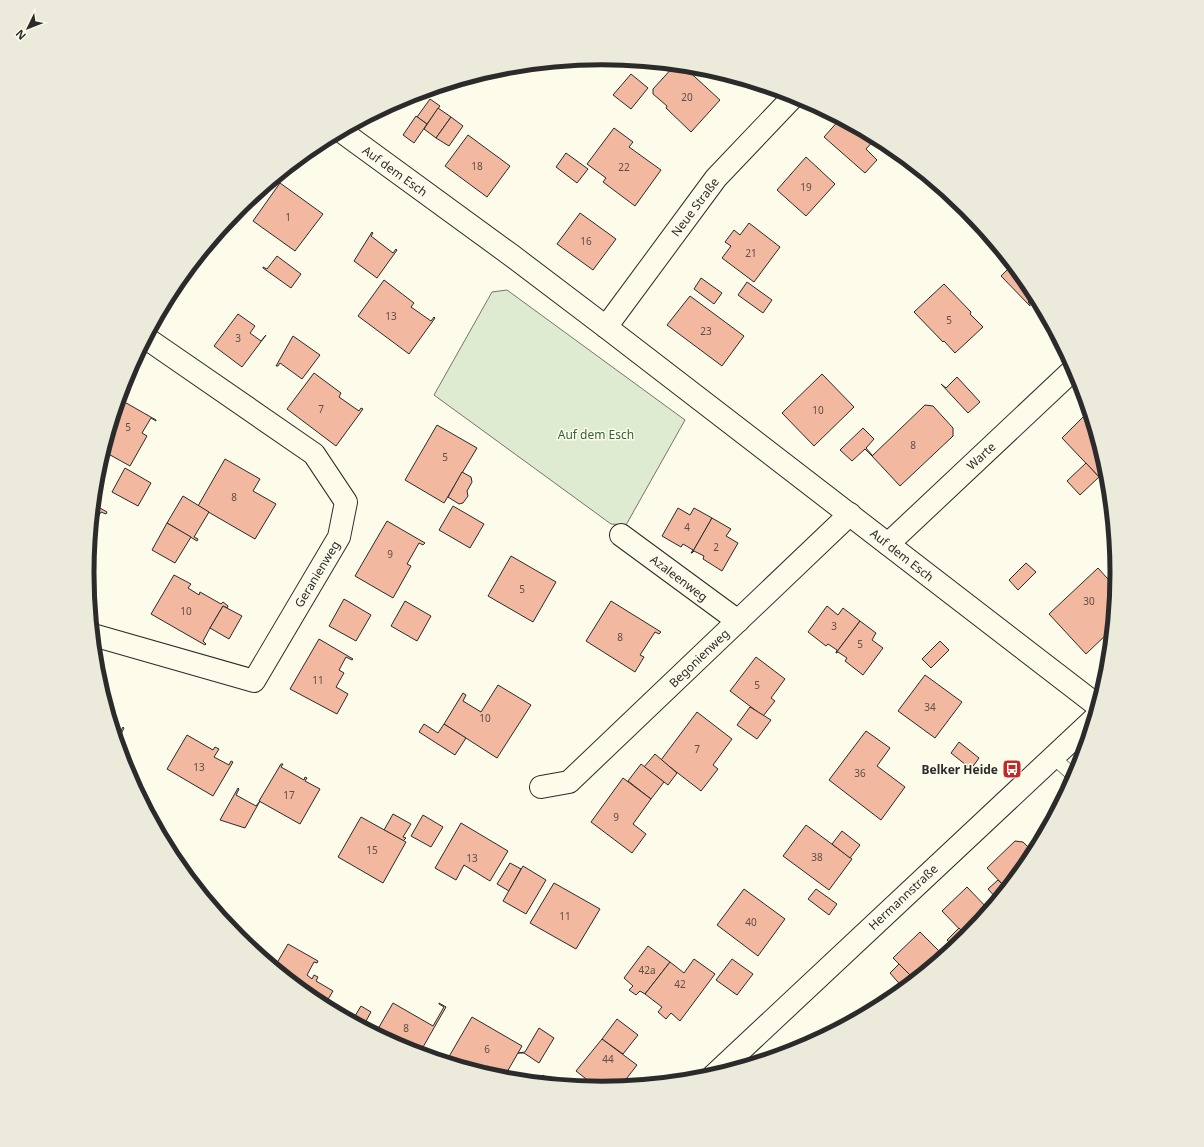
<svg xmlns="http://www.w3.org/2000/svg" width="1204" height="1147" font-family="'Noto Sans',sans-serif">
<rect width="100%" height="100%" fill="#fdfbea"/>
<polygon fill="#deebd1" stroke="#74746e" points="507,290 685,420 626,525 611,524 434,395 492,292"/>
<g fill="#f2b8a0" stroke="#2b2b2b">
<polygon points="675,65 683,66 720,100 691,132 666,108 667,106 653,94 653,89"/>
<polygon points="631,74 648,88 631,109 613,95"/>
<polygon points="430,99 440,106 427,124 417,117"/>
<polygon points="438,108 451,117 436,138 424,129"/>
<polygon points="416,116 427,124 414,143 403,135"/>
<polygon points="451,117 463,126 449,146 436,138"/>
<polygon points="840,119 876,138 866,149 877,160 865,173 824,137"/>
<polygon points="614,128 633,142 629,147 661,170 635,206 603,182 606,178 587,164"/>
<polygon points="468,135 510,166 487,197 445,166"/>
<polygon points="566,153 588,169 577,183 556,167"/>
<polygon points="806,157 835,184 806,216 777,190"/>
<polygon points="280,183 323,214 295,251 253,221"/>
<polygon points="580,213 616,239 593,270 557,244"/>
<polygon points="749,223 780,247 754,282 722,258 731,246 725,242 734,230 740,235"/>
<polygon points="372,232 373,233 371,236 393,253 396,249 397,250 377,278 354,261"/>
<polygon points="277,256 301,274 291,288 263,268 263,267 267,269"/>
<polygon points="1012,265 1031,287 1035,295 1028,302 1030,304 1030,306 1001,276"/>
<polygon points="701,278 722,293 714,304 694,289"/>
<polygon points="384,280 414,303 411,307 431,321 434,317 435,318 409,354 358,316"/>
<polygon points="747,282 772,300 763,313 738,295"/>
<polygon points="944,284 971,312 970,314 983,327 955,353 944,341 943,342 914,312"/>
<polygon points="690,296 744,336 722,366 667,325"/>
<polygon points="238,314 255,326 250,333 261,341 266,335 242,367 214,346"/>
<polygon points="293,336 320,355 302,379 280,363 278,366 276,366"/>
<polygon points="314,373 341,393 339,397 359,411 361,408 363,409 336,446 287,409"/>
<polygon points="822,374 854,407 814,446 782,413"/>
<polygon points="957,377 980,402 968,413 941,384 946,388"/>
<polygon points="121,400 156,420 156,421 151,418 142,433 147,436 130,466 103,451 116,409"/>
<polygon points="925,405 933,406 953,428 953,436 900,486 872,456"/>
<polygon points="1089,411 1107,471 1100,478 1062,438"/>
<polygon points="437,425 477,448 444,503 405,480"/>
<polygon points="863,428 874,439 866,448 872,455 872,456 865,449 852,461 840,450"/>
<polygon points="225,459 260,479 253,491 276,504 255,539 198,506"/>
<polygon points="1086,463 1099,477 1080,495 1067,481"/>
<polygon points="125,468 151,483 138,506 112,492"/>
<polygon points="462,472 471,477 472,482 467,491 468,496 463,503 459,504 448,497"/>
<polygon points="183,496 209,512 194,537 198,539 197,541 167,523"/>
<polygon points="93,504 107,512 106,514 101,512 91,529"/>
<polygon points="453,506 484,524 470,548 439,530"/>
<polygon points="678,508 690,515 694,508 712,518 692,553 691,553 693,550 683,544 681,547 662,536"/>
<polygon points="712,518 731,529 726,536 738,543 722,571 703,559 704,556 694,551 692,553"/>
<polygon points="387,521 425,543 423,545 419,543 407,564 411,566 393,598 355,576"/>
<polygon points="167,523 191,537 175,563 152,550"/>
<polygon points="511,556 556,582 533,622 488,596"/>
<polygon points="1026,563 1036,572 1018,590 1009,580"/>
<polygon points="1098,568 1116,588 1112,634 1109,632 1086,654 1049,614"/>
<polygon points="174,575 191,584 188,588 199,595 200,592 221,604 223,602 228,606 227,608 223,606 210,628 203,641 206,644 205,645 151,614"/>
<polygon points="344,599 371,615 356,641 329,626"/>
<polygon points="405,601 431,616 417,641 391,626"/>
<polygon points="611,601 661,632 659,634 655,632 640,655 644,657 635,672 586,641"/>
<polygon points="223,606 242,616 229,639 210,628"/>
<polygon points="827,606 838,615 843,608 860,621 836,653 837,650 828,644 826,646 808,632"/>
<polygon points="860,621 876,633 872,640 883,648 863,675 845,661 847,658 838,652 836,653"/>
<polygon points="319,639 353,659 352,660 346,657 339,670 344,673 336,687 348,694 337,714 290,689"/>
<polygon points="940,641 949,650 931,668 922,659"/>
<polygon points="756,657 785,679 771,698 775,701 763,716 730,691"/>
<polygon points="925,675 962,702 935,738 898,711"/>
<polygon points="498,685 531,705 497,758 444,724 463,693 466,695 463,701 481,712"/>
<polygon points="750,707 771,720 757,739 737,725"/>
<polygon points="697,712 732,739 713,765 718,769 701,791 661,760"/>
<polygon points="424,724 438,733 444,724 466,738 455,755 419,732"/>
<polygon points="123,727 124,728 117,742 113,728 120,732"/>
<polygon points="866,731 890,748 877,766 905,787 881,820 829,780"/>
<polygon points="187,735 213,750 215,747 219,749 214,757 229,765 231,761 233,762 213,796 167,769"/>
<polygon points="959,742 979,758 971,769 951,753"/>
<polygon points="655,754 677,773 668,785 644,767"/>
<polygon points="281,764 283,764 281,767 304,780 305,777 307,778 305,781 320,789 300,824 259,801"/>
<polygon points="641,764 664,782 651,799 628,781"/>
<polygon points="623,778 651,799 633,824 646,834 632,853 591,822"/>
<polygon points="238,788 239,789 236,795 256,806 260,801 245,828 220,820"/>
<polygon points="393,814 411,824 403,837 406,838 403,841 384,830"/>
<polygon points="423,815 443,827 431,847 411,836"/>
<polygon points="361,817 406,842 383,883 338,857"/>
<polygon points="461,823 508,851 490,881 464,865 456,880 435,868"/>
<polygon points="806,825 852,859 829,890 783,856"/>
<polygon points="842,831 860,845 850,858 832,844"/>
<polygon points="1015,841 1023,842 1031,850 1032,857 1007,889 987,868"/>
<polygon points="510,863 521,869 509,891 497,884"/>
<polygon points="523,866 546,880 526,914 503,901"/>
<polygon points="998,880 1007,889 998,900 988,889"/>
<polygon points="554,883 600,909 576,949 530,923"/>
<polygon points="967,887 989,910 967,937 942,911"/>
<polygon points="744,889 785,919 758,956 717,925"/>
<polygon points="816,889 837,904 829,915 808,899"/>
<polygon points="959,928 967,937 955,948 947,940"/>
<polygon points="920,932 944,956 915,980 893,958"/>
<polygon points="288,944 318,961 317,963 314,962 307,975 312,979 314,975 318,977 316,981 333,991 324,1006 315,1002 274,968"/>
<polygon points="648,946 670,962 645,994 640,991 636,995 629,990 633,986 624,978"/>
<polygon points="694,959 715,974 680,1021 671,1013 666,1019 658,1012 662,1007 645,994 670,962 684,973"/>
<polygon points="732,959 753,974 737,995 716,980"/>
<polygon points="899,964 915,980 904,989 890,973"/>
<polygon points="327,1000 355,1016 352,1021 324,1006"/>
<polygon points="393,1003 433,1026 444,1007 439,1004 439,1003 446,1007 419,1054 405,1050 375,1034"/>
<polygon points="361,1006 371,1012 366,1021 379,1029 375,1034 352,1021"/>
<polygon points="472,1017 522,1046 503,1079 459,1066 447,1060"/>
<polygon points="617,1019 638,1035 623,1054 602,1039"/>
<polygon points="539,1028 554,1038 539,1063 524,1053 518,1053 525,1052"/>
<polygon points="602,1039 637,1065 620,1087 599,1089 576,1071"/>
<polygon points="543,1075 557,1085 538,1083"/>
</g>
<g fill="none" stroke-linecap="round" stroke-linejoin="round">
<g stroke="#2b2b2b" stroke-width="14">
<polyline id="service" points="1053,757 1075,777"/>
</g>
<g stroke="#2b2b2b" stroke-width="24">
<g id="minor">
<polyline points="341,131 511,255 606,327 1098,706"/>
<polyline points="606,327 716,178 794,96"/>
<polyline points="621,535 738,621"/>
<polyline points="888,544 1074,369"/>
<polyline points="93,635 254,681 339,537 346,502 314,454 146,338"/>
<polyline points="541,787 569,782 850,514"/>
<polyline points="713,1076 1094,719"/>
</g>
</g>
<use href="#service" stroke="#fdfbea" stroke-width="13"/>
<use href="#minor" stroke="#fdfbea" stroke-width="22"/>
</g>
<defs>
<g id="bus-square" transform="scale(1)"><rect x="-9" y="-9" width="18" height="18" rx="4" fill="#c62828" stroke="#fdfbea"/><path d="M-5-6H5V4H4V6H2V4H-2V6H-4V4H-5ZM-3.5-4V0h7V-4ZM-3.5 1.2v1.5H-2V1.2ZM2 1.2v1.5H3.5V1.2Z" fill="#fff"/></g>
</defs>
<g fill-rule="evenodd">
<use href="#bus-square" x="1012" y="769"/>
</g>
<g text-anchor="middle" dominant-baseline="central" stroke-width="3" stroke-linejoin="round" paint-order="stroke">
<g font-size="10" fill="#5d4e48">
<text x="687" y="97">20</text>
<text x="477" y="166">18</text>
<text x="624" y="167">22</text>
<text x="806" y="187">19</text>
<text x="288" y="217">1</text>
<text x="586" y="241">16</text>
<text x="751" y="253">21</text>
<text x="391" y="316">13</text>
<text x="949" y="320">5</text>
<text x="706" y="331">23</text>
<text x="238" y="338">3</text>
<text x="321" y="409">7</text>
<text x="818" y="410">10</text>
<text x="128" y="427">5</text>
<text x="913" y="445">8</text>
<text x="445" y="457">5</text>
<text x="234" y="497">8</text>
<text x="687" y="527">4</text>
<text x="716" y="547">2</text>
<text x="390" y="554">9</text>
<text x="522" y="589">5</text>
<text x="1089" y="601">30</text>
<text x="186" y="611">10</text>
<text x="834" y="626">3</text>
<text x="620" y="637">8</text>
<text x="860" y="644">5</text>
<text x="318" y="680">11</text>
<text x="757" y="685">5</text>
<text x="930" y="707">34</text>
<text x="485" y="718">10</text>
<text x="697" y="749">7</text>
<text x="199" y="767">13</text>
<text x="860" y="773">36</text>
<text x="289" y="795">17</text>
<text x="616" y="817">9</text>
<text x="372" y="850">15</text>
<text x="817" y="857">38</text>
<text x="472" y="858">13</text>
<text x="565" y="916">11</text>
<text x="751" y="922">40</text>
<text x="647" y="970">42a</text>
<text x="680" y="984">42</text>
<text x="406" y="1028">8</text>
<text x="487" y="1049">6</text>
<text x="608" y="1059">44</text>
</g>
<g font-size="12" fill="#2b2b2b" stroke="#fdfbea">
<text transform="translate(395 171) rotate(36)">Auf dem Esch</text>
<text transform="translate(695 207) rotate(-53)">Neue Straße</text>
<text transform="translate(981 456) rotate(-43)">Warte</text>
<text transform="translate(902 555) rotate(38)">Auf dem Esch</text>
<text transform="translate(317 574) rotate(-59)">Geranienweg</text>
<text transform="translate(679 578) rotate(37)">Azaleenweg</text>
<text transform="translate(699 658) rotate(-44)">Begonienweg</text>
<text transform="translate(903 897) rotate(-43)">Hermannstraße</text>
</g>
<g font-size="12" fill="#34623c" stroke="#fdfbea">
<text x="596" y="434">Auf dem Esch</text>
</g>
<g font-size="12" font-weight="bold" fill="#2b2b2b" stroke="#fdfbea" text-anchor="end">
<text x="998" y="769">Belker Heide</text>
</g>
</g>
<path d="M0 0H1204V1147H0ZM94 573a508 508 0 1 1 1016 0a508 508 0 1 1-1016 0Z" fill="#eceadb" fill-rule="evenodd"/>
<path fill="none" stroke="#2b2b2b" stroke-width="5" d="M94 573a508 508 0 1 1 1016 0a508 508 0 1 1-1016 0Z"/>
<g transform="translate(28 28) rotate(227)" stroke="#fdfbea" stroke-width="3" paint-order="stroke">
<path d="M0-3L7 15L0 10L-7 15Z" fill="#2b2b2b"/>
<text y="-6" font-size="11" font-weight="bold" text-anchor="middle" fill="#2b2b2b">N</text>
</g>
</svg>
